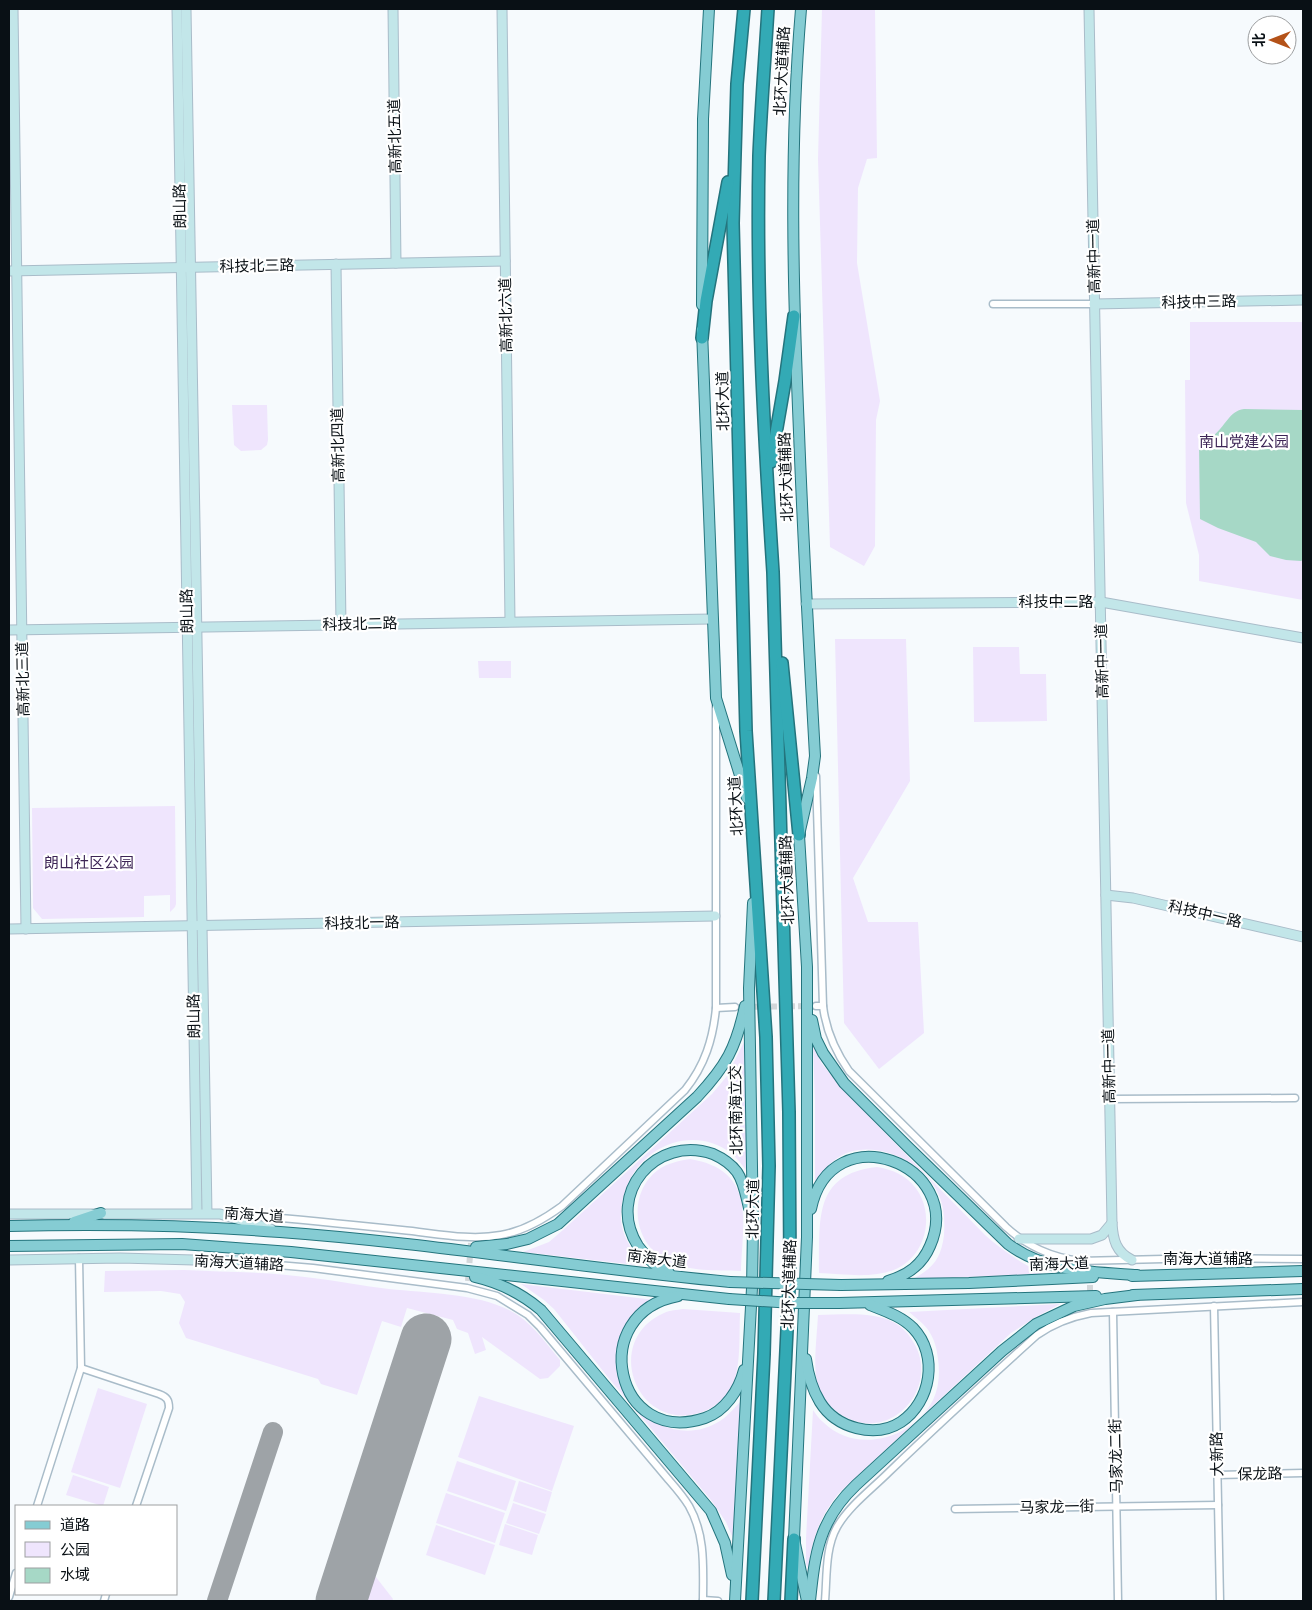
<svg xmlns="http://www.w3.org/2000/svg" width="1312" height="1610" font-family="Raleway,'Noto Sans SC',sans-serif">
<rect width="100%" height="100%" fill="#f6fafd"/>
<g fill="#efe5fd">
<polygon points="822,9 875,9 877,158 867,159 858,188 857,263 880,401 876,420 875,546 864,566 830,547 818,159"/>
<polygon points="1190,322 1303,322 1303,600 1199,581 1199,555 1186,503 1185,380 1190,380"/>
<polygon points="232,405 267,405 268,440 267,445 261,450 241,451 234,445"/>
<polygon points="835,639 906,639 910,781 853,878 868,922 918,922 924,1033 879,1069 844,1023"/>
<polygon points="973,647 1019,647 1020,674 1046,674 1047,721 974,722"/>
<polygon points="478,661 511,661 511,678 479,678"/>
<polygon points="175,806 176,904 175,907 170,912 170,895 144,896 144,917 42,919 33,908 32,808"/>
<path d="M746 1038 748 1173C743 1166 738 1159 731 1153 694 1125 643 1145 627 1186 622 1199 619 1213 622 1227 624 1236 630 1247 635 1254 639 1258 643 1261 645 1266L523 1252 549 1242 563 1230 712 1094 727 1076Z"/>
<path d="M813 1045 822 1064 845 1092 985 1235C1003 1251 1021 1263 1043 1274L913 1279C933 1268 941 1259 944 1235 945 1219 944 1205 937 1191 921 1158 867 1136 836 1159 827 1165 822 1174 815 1182V1100Z"/>
<path d="M690 1159C756 1170 743 1220 741 1271 717 1270 688 1272 666 1260 633 1243 627 1193 658 1170 668 1163 678 1161 690 1159Z"/>
<path d="M877 1167C888 1169 899 1172 908 1180 937 1204 930 1254 896 1269 873 1279 843 1274 819 1273 820 1222 812 1174 877 1167Z"/>
<path d="M184 1270C226 1272 271 1272 313 1278 338 1281 363 1286 389 1289 426 1293 475 1293 509 1310 531 1321 544 1341 560 1360V1366L548 1378 540 1379 482 1337 486 1350 475 1354 468 1333 457 1329 453 1320 407 1308 401 1327 382 1321 357 1395 321 1384 318 1379 186 1338 179 1323 185 1302 180 1294 161 1291 104 1292 105 1271Z"/>
<path d="M521 1284 655 1300C643 1305 634 1313 627 1324 588 1381 662 1458 720 1421 729 1415 735 1407 742 1400L735 1543 726 1522 711 1500 607 1376 554 1309 544 1300Z"/>
<path d="M1060 1304 1036 1317 1011 1333 839 1493C819 1518 813 1537 808 1568L806 1564V1538L813 1410C816 1414 819 1419 823 1422 856 1455 913 1439 933 1400 939 1387 940 1373 938 1359 937 1350 935 1341 930 1333 926 1325 916 1318 909 1312Z"/>
<path d="M683 1309 740 1313C739 1335 741 1361 734 1382 729 1395 717 1406 705 1411 638 1437 600 1341 664 1313 670 1310 677 1310 683 1309Z"/>
<path d="M818 1315C841 1315 871 1311 893 1322 901 1326 908 1333 912 1340 942 1384 894 1443 845 1417 832 1410 821 1398 817 1383 813 1362 817 1336 818 1315Z"/>
<polygon points="98,1388 147,1404 120,1488 71,1472"/>
<polygon points="479,1396 574,1426 552,1491 458,1457"/>
<polygon points="457,1461 516,1481 506,1511 447,1491"/>
<polygon points="73,1475 109,1487 103,1506 66,1495"/>
<polygon points="519,1481 552,1492 546,1512 513,1501"/>
<polygon points="446,1493 505,1513 495,1543 436,1523"/>
<polygon points="513,1503 546,1514 539,1534 506,1523"/>
<polygon points="505,1524 538,1535 532,1555 499,1545"/>
<polygon points="436,1525 495,1545 485,1575 426,1555"/>
<polygon points="365,1563 393,1599 392,1601 353,1601"/>
</g>
<path fill="#a6d8c6" d="M1244 409 1303 410V560L1301 561 1286 560 1270 556 1256 542 1218 528 1200 519 1199 444C1203 440 1208 439 1213 436 1225 427 1229 411 1244 409Z"/>
<g fill="none" stroke-linecap="round" stroke-linejoin="round">
<polyline stroke="#9ea3a7" stroke-width="20" points="217,1601 273,1432"/>
<polyline stroke="#9ea3a7" stroke-width="51" points="341,1601 426,1339"/>
<g stroke="#d2d7da" stroke-width="6" stroke-dasharray="6 3" stroke-linecap="butt">
<polyline points="735,1007 809,1006"/>
<polyline points="1090,1267 1090,1298"/>
<polyline points="468,1281 471,1243"/>
</g>
<g stroke="#a9bcc9" stroke-width="9">
<g id="street">
<polyline points="993,304 1094,304"/>
<path d="M816 776 823 1006C826 1031 835 1051 849 1071L1006 1227C1028 1247 1051 1257 1080 1261L1205 1258 1303 1259"/>
<polyline points="816,1006 823,1006"/>
<polyline points="716,1008 735,1007"/>
<polyline points="1110,1099 1295,1098"/>
<path d="M231 1214C288 1218 345 1224 402 1230 434 1233 469 1241 501 1235 524 1231 543 1220 562 1206L685 1090C705 1065 713 1039 716 1008V706"/>
<path d="M243 1262 313 1268 467 1288 497 1296 528 1315 540 1327 668 1479C675 1487 683 1496 689 1506 706 1536 703 1569 703 1601"/>
<polyline points="1214,1306 1220,1601"/>
<polyline points="1113,1312 1118,1601"/>
<path d="M81 1368 159 1394C167 1397 169 1400 169 1408L136 1506"/>
<polyline points="1217,1475 1303,1473"/>
<polyline points="37,1506 81,1368 79,1258"/>
<polyline points="955,1509 1218,1505"/>
<polyline points="9,1597 16,1573"/>
<polyline points="703,1600 718,1601"/>
<polyline points="104,1601 106,1594"/>
<path d="M825 1601C827 1578 825 1548 837 1527 849 1506 872 1489 889 1472 938 1425 987 1380 1037 1335 1054 1323 1070 1317 1091 1313L1303 1302"/>
</g>
</g>
<g stroke="#a9bcc9" stroke-width="11">
<g id="secondary">
<polyline points="13,9 26,929"/>
<polyline points="177,9 197,1213"/>
<polyline points="186,9 207,1213"/>
<polyline points="393,9 396,263"/>
<polyline points="502,9 510,621"/>
<path d="M1089 9 1112 1223C1113 1240 1116 1252 1132 1260"/>
<polyline points="336,264 341,625"/>
<polyline points="9,271 505,261"/>
<polyline points="1094,304 1303,300"/>
<polyline points="806,604 1101,602 1303,638"/>
<polyline points="9,630 712,619"/>
<polyline points="1106,895 1133,898 1303,937"/>
<polyline points="9,929 715,916"/>
<polyline points="9,1214 220,1214 271,1229"/>
<polyline points="1019,1239 1091,1239 1102,1235 1112,1223"/>
<polyline points="9,1260 120,1258 231,1261 279,1254"/>
</g>
</g>
<g stroke="#24747d" stroke-width="12">
<g id="primary">
<path d="M801 9C789 150 793 291 799 432 803 540 809 648 815 756L812 778 799 835 807 967V1237L794 1539 807 1601"/>
<polyline points="702,305 703,119 709,9"/>
<polyline points="702,330 716,698 747,798"/>
<path d="M812 1020 816 1039 823 1053 844 1083 907 1146 1008 1244C1045 1272 1092 1272 1137 1275"/>
<path d="M811 1209C831 1113 966 1164 930 1246 922 1265 908 1275 888 1281"/>
<polyline points="74,1222 101,1213"/>
<path d="M9 1226C99 1224 190 1225 280 1232 431 1243 580 1268 730 1282"/>
<polyline points="9,1246 182,1244 291,1252 729,1299"/>
<path d="M476 1247 507 1244 528 1239 558 1224 697 1097C726 1066 736 1048 745 1006"/>
<path d="M669 1273C657 1268 646 1257 638 1246 605 1194 656 1134 713 1154 722 1158 731 1164 737 1172 744 1182 746 1196 749 1208"/>
<polyline points="1132,1276 1303,1271"/>
<path d="M475 1277C501 1283 521 1293 541 1310L711 1511 725 1543 732 1575"/>
<polyline points="841,1285 969,1283 1093,1277"/>
<polyline points="1133,1295 1303,1289"/>
<path d="M678 1296C586 1313 615 1448 705 1418 725 1411 739 1390 744 1370"/>
<polyline points="839,1303 1096,1296"/>
<path d="M806 1359C808 1374 812 1389 820 1402 836 1428 875 1439 901 1422 931 1402 939 1355 913 1328 901 1316 885 1311 870 1305"/>
<polyline points="735,1601 752,1288 753,1226 749,988 753,903"/>
<path d="M810 1601C815 1553 819 1520 856 1485L1002 1351 1036 1324 1074 1306 1105 1299 1137 1295"/>
</g>
</g>
<g stroke="#24747d" stroke-width="14">
<g id="highway">
<polyline points="744,9 737,84 733,223 746,731 766,1037 769,1166 764,1354 752,1601"/>
<path d="M768 9C765 58 761 107 759 156 756 295 764 434 773 572L789 1112 790 1267 774 1601"/>
<polyline points="702,338 706,301 728,182"/>
<polyline points="771,462 785,381 794,316"/>
<polyline points="782,663 799,835"/>
<polyline points="791,1601 794,1539"/>
</g>
</g>
<use href="#street" stroke="#fff" stroke-width="6"/>
<use href="#secondary" stroke="#c2e6e9" stroke-width="9"/>
<use href="#primary" stroke="#85ccd3" stroke-width="10"/>
<use href="#highway" stroke="#33aab5" stroke-width="11"/>
<g stroke="#24747d" stroke-width="12" stroke-linecap="butt">
<g id="primary-bridge">
<polyline points="730,1282 841,1285"/>
<polyline points="729,1299 793,1303 839,1303"/>
</g>
</g>
<use href="#primary-bridge" stroke="#85ccd3" stroke-width="10"/>
</g>
<g text-anchor="middle" dominant-baseline="central" stroke-width="4.5" stroke-linejoin="round" paint-order="stroke">
<g font-size="15" fill="#091015" stroke="#fff">
<text transform="translate(782 71) rotate(-87)">北环大道辅路</text>
<text transform="translate(395 136) rotate(-91)">高新北五道</text>
<text transform="translate(180 206) rotate(-91)">朗山路</text>
<text transform="translate(1094 256) rotate(-91)">高新中一道</text>
<text transform="translate(257 266) rotate(-1)">科技北三路</text>
<text transform="translate(1199 302) rotate(-1)">科技中三路</text>
<text transform="translate(506 315) rotate(-91)">高新北六道</text>
<text transform="translate(723 401) rotate(-91)">北环大道</text>
<text transform="translate(338 445) rotate(-91)">高新北四道</text>
<text transform="translate(786 477) rotate(-92)">北环大道辅路</text>
<text x="1056" y="602">科技中二路</text>
<text transform="translate(187 611) rotate(-91)">朗山路</text>
<text transform="translate(360 624) rotate(-1)">科技北二路</text>
<text transform="translate(1102 661) rotate(-91)">高新中一道</text>
<text transform="translate(23 679) rotate(-91)">高新北三道</text>
<text transform="translate(736 806) rotate(-93)">北环大道</text>
<text transform="translate(787 880) rotate(-92)">北环大道辅路</text>
<text transform="translate(1205 914) rotate(13)">科技中一路</text>
<text transform="translate(362 923) rotate(-1)">科技北一路</text>
<text transform="translate(194 1016) rotate(-91)">朗山路</text>
<text transform="translate(1109 1066) rotate(-91)">高新中一道</text>
<text transform="translate(736 1110) rotate(-91)">北环南海立交</text>
<text transform="translate(753 1209) rotate(-89)">北环大道</text>
<text transform="translate(254 1215) rotate(4)">南海大道</text>
<text transform="translate(657 1259) rotate(7)">南海大道</text>
<text x="1208" y="1259">南海大道辅路</text>
<text transform="translate(239 1263) rotate(3)">南海大道辅路</text>
<text transform="translate(1059 1264) rotate(-2)">南海大道</text>
<text transform="translate(789 1284) rotate(-88)">北环大道辅路</text>
<text transform="translate(1217 1454) rotate(-91)">大新路</text>
<text transform="translate(1116 1456) rotate(-91)">马家龙二街</text>
<text transform="translate(1260 1474) rotate(-1)">保龙路</text>
<text transform="translate(1057 1507) rotate(-1)">马家龙一街</text>
</g>
<g font-size="15" fill="#3d2556" stroke="#fff">
<text x="1244" y="442">南山党建公园</text>
<text x="89" y="863">朗山社区公园</text>
</g>
</g>
<rect width="1312" height="1610" fill="none" stroke="#091015" stroke-width="20"/>
<rect x="15" y="1505" width="162" height="90" fill="#ffffff" stroke="#9d9fa1"/>
<rect x="25" y="1521" width="25" height="8" fill="#85ccd3" stroke="#9d9fa1"/>
<text x="60" y="1530" font-size="15" fill="#091015">道路</text>
<rect x="25" y="1542" width="25" height="15" fill="#efe5fd" stroke="#9d9fa1"/>
<text x="60" y="1555" font-size="15" fill="#091015">公园</text>
<rect x="25" y="1568" width="25" height="15" fill="#a6d8c6" stroke="#9d9fa1"/>
<text x="60" y="1580" font-size="15" fill="#091015">水域</text>
<g transform="translate(1272 40) rotate(270)"><circle r="24" fill="#ffffff" stroke="#9d9fa1"/>
<path d="M0-4L9 19L0 12L-9 19Z" fill="#b45218"/>
<text y="-8" font-size="14" font-weight="bold" text-anchor="middle" fill="#091015">北</text>
</g>
</svg>
